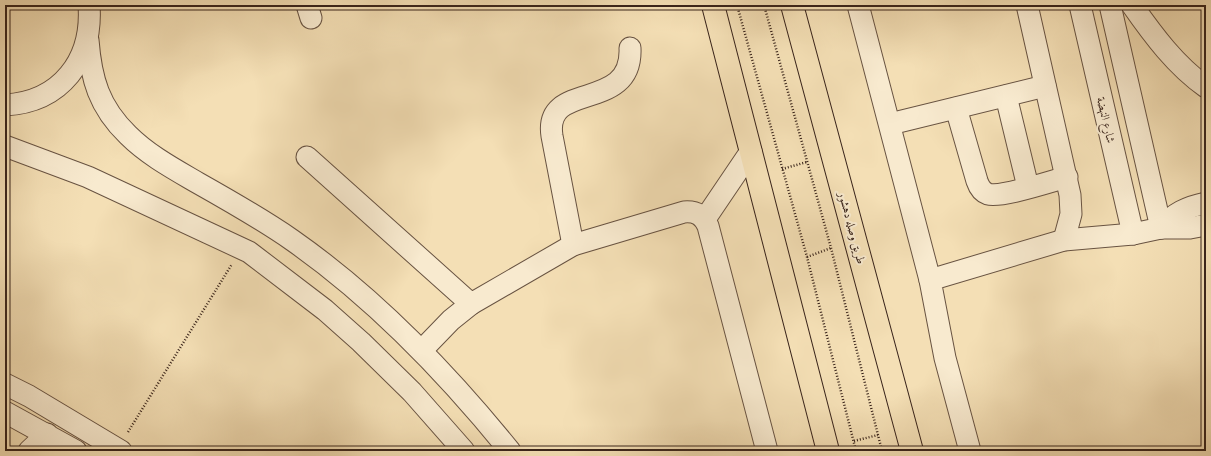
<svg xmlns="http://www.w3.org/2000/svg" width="1211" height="456" font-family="'IM FELL French Canon',Amiri,serif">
<rect width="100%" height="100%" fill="#f4dfb5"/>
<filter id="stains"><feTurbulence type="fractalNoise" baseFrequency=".005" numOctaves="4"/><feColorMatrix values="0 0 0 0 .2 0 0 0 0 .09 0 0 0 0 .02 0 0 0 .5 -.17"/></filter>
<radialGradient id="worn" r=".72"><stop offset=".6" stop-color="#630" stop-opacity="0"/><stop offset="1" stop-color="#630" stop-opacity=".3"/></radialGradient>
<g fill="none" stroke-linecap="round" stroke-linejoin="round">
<g stroke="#685342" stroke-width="23">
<g id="minor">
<polyline points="307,5 311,18"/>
<polyline points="858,5 930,280"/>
<polyline points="1027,5 1070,195 1071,214 1064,240"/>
<polyline points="1080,5 1133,234"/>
<polyline points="1110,5 1161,228"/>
<path d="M1132 5C1153 35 1176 66 1206 87"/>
<path d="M88 40C91 79 99 107 128 135 148 155 174 169 198 183 230 201 262 219 292 240 375 298 446 372 510 451"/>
<polyline points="1006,96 1028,187"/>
<path d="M5 105C61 102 93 60 89 5"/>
<path d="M956 108 977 181C979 187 982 192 988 194 1001 198 1052 181 1067 177"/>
<polyline points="890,124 1045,86"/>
<polyline points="5,146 88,177 249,252 325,310 361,342 412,392 464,451"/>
<path d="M307 157 471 304 573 245 684 212C696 211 703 215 708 226L767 451"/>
<polyline points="705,219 751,151"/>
<path d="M1161 228C1174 213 1187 207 1206 203"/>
<path d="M573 245 552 136C543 79 633 114 630 48"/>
<polyline points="422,350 451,320 471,304"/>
<polyline points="5,384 29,396 121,451"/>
<polyline points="5,412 76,451"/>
<polyline points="29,451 47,434"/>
<polyline points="970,451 945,358 930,280 1064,240 1133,234 1161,228 1190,228 1206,225"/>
</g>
</g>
<g stroke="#39241b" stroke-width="24">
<g id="major">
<polyline points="713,5 828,451"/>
<polyline points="792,5 912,451"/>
</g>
</g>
<g stroke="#39241b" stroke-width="2.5" stroke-dasharray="1 2" stroke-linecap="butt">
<polyline points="737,5 807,257 856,451"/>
<polyline points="764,5 831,248 882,451"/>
<polyline points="782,169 807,162"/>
<polyline points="807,257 831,248"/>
<polyline points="128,432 232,264"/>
<polyline points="854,441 878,435"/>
</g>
<use href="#minor" stroke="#f8eacf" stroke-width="21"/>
<use href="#major" stroke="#f4dfb5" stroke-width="22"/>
</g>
<g text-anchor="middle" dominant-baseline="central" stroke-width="4" stroke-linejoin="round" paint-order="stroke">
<g font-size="12" fill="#39241b" stroke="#f8eacf">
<text transform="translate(1106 120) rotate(77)">شارع النهضة</text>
<text transform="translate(852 228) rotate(75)">طريق وصله دهشور</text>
</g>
</g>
<rect width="1211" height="456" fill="none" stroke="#f4dfb5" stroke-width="20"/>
<rect x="6" y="6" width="1199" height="444" fill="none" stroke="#39241b" stroke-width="2"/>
<rect x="10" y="10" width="1191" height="436" fill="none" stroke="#39241b"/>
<rect width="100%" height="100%" filter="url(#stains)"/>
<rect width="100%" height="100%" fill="url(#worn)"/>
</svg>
